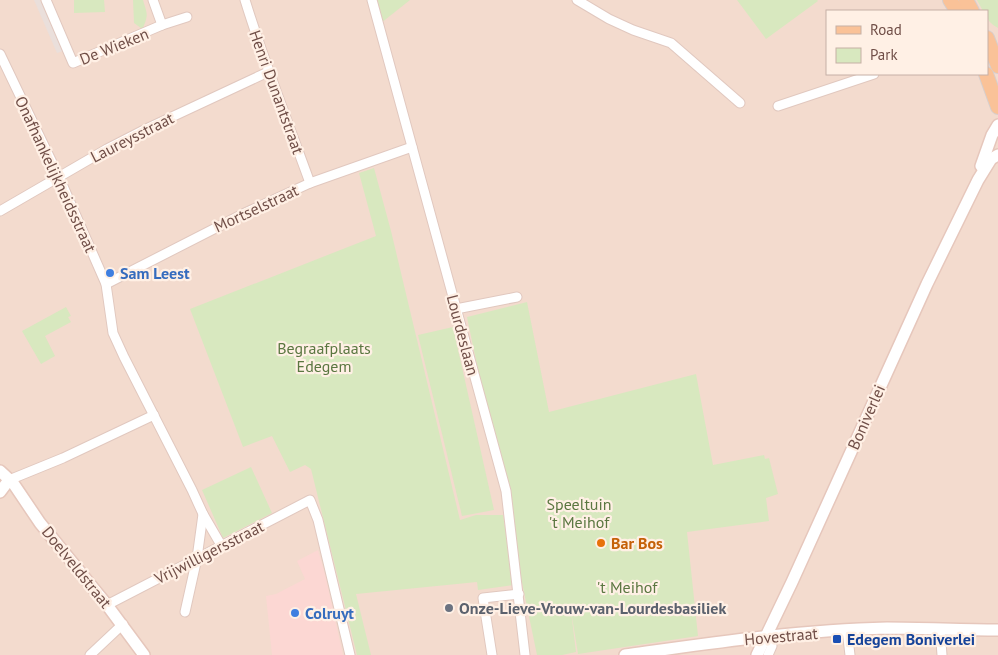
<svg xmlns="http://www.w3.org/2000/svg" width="998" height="655" font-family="'PT Sans',sans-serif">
<rect width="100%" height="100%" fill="#fbebdf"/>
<path fill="#f3dbce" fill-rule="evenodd" d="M0 0H998V655H0ZM827 11H987V74H827Z"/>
<polygon fill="#fcd7d3" points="318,550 325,574 343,655 272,655 266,596 276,594 305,579 297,561"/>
<polygon fill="#eadfdb" points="34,0 40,0 63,51 57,53"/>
<g fill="#d8e8bf">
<polygon points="74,0 104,0 105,12 74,13"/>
<path d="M133 0H143C147 14 149 14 143 28H141L134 23Z"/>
<polygon points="375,0 410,0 381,23"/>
<polygon points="737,0 817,0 818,1 766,39"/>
<path d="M977 0H998V28C990 23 987 21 987 11H983Z"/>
<polygon points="374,168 391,231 460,520 476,515 503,515 514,585 478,590 477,582 356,594 371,655 357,655 311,469 305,465 290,472 272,436 243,447 190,309 376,236 359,173"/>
<polygon points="527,302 549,412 696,374 713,465 764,455 765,459 769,458 778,494 766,498 769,521 687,532 698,636 578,654 571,611 576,652 562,655 537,655 467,317"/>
<polygon points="66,307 71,316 68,317 71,322 45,336 55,356 41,364 22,331"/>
<polygon points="453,327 494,510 462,516 418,335"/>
<polygon points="251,467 272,513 223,538 202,490"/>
</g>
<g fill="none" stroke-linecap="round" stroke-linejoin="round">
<g stroke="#e1c8bf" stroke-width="11">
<g id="street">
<polyline points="46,0 73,63 162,25 153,0"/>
<path d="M245 0C264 62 288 122 310 183"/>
<polyline points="372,0 506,491 525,655"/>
<polyline points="577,0 609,19 633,30 671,43 740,103"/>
<polyline points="162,25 187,17"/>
<polyline points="0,54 59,177 106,284 113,333 124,357 192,490 203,514 221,545"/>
<polyline points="778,106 874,74"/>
<polyline points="0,211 107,149 146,129 268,72"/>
<polyline points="106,284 247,212 310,183 412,147"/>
<polyline points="456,309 517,297"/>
<polyline points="9,480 63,458 154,415"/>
<polyline points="107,605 310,500 318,520 350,655"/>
<polyline points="185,612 197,558 203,514"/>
<polyline points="940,629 942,655"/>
<polyline points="847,630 850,655"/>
<polyline points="90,655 123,624"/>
<polyline points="492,655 483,598 519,594"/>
<polyline points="768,655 772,646"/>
</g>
</g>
<g stroke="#e6c7bc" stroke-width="14">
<g id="secondary">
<polyline points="981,166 992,135 998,125"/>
<polyline points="0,471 13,483 40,523 107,605 144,655"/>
<polyline points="0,492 9,480"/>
<path d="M625 655C712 643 799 630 887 628 924 628 961 630 998 630"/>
<polyline points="757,655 792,582 927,284 978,180 991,159 998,155"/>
</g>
</g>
<g stroke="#d7cecc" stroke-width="16">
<g id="primary">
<polyline points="950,0 957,11"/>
<polyline points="966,0 972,11"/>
<polyline points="987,38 998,66"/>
<polyline points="986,74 998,107"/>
</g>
</g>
<use href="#street" stroke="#fff" stroke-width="9"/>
<use href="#secondary" stroke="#fff" stroke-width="11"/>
<use href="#primary" stroke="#fac298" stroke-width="14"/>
</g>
<g fill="#3f7fe0" stroke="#fff0e5" stroke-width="2">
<circle cx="110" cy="273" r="5"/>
<circle cx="295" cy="613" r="5"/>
</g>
<circle fill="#e8710a" stroke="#fff0e5" stroke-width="2" cx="601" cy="543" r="5"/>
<circle fill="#6b7280" stroke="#fff0e5" stroke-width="2" cx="449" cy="608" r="5"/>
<rect fill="#1a4fb4" stroke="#fff0e5" stroke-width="2" x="832" y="634" width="10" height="10" rx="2.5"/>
<g text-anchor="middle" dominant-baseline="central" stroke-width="4.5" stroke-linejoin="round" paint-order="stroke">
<g font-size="16" fill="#714f48" stroke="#fff0e5">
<text transform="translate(114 46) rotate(-22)">De Wieken</text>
<text transform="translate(277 92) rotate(70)">Henri Dunantstraat</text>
<text transform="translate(132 137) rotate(-27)">Laureysstraat</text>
<text transform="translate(56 174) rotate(65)">Onafhankelijkheidsstraat</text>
<text transform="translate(256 208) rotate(-25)">Mortselstraat</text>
<text transform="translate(463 335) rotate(75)">Lourdeslaan</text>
<text transform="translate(866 417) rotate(-66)">Boniverlei</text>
<text transform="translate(209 552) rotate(-27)">Vrijwilligersstraat</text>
<text transform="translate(77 567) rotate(51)">Doelveldstraat</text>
<text transform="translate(781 636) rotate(-5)">Hovestraat</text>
</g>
<g font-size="16" font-weight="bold" fill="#366cbe" stroke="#fff0e5" text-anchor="start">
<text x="120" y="273">Sam Leest</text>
<text x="305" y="613">Colruyt</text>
</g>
<g font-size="16" fill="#5b7741" stroke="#fff0e5">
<text x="324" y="348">Begraafplaats<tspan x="324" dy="18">Edegem</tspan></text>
<text x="579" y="504">Speeltuin<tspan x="579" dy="18">'t Meihof</tspan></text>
<text x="627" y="587">'t Meihof</text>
</g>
<g font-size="16" font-weight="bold" fill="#c56008" stroke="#fff0e5" text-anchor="start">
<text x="611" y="543">Bar Bos</text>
</g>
<g font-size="16" font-weight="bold" fill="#5b616d" stroke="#fff0e5" text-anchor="start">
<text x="459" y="608">Onze-Lieve-Vrouw-van-Lourdesbasiliek</text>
</g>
<g font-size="16" font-weight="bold" fill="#164399" stroke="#fff0e5" text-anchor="start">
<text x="847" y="639">Edegem Boniverlei</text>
</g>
</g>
<rect x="826" y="10" width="162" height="65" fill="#fff0e5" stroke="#c6b0a6"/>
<rect x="836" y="26" width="25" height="8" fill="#fac298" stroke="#c6b0a6"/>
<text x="870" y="35" font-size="15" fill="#714f48">Road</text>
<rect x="836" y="48" width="25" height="15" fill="#d8e8bf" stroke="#c6b0a6"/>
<text x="870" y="60" font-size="15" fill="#714f48">Park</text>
</svg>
